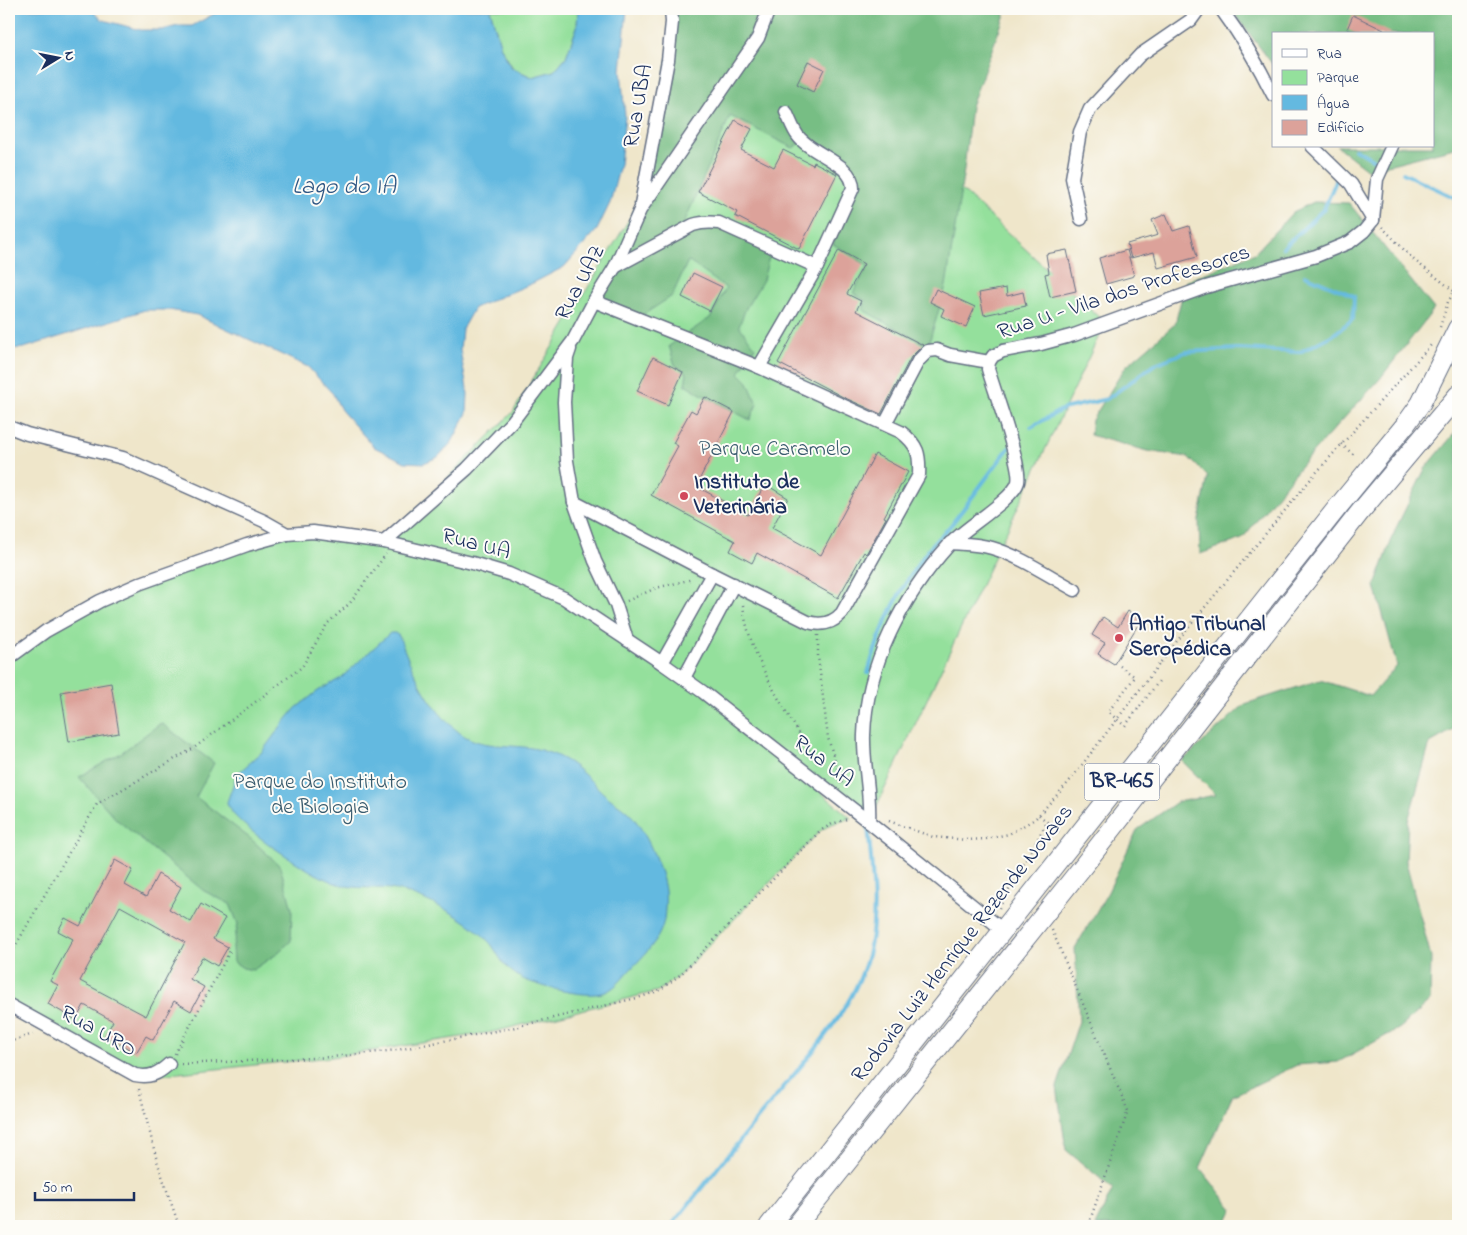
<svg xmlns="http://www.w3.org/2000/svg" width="1467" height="1235" font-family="'Indie Flower',sans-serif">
<rect width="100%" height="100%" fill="#fdfcf7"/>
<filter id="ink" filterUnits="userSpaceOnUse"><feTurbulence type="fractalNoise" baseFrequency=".02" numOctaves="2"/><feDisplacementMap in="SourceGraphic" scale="10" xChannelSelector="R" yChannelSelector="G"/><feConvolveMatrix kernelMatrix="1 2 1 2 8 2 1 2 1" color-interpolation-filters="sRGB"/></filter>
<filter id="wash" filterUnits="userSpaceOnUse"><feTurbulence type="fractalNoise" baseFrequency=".0096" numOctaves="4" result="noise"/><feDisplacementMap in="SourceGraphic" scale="20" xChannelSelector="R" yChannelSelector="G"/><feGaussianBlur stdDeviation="1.12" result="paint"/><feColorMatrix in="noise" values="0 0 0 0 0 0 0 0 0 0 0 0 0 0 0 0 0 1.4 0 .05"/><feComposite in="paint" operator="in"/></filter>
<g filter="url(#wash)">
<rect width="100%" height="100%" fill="#efe6ca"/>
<g fill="#94e09c" stroke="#58887d">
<polygon points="490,9 578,9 577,27 566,57 554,71 532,77 513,68 501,48"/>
<polygon points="725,10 965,193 1105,323 869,822 777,755 851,818 832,824 820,831 680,975 658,991 493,1032 332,1057 150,1076 9,1005 9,658 100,601 287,534 384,542 513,412 631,216"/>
</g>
<g fill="#77be84" stroke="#497671">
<polygon points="676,9 1007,9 971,106 964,170 946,286 928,346 863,310 866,301 853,293 868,266 833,244 857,176 810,137 793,148 730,116 682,228 695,232 717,228 771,250 763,280 746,308 739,326 755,347 739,373 748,382 757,404 750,420 701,394 685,384 687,373 675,365 669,346 710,318 726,288 688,261 672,296 640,317 599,300 636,232"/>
<polygon points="1231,9 1458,9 1458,147 1368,170 1337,146 1433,146 1433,34 1273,34 1273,65"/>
<polygon points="1314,202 1349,203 1434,309 1379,380 1304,462 1242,539 1200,554 1199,520 1208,477 1188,457 1147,451 1090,435 1092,420 1126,366 1175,324 1186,281 1255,253 1293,212"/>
<polygon points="1458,429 1458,727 1430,743 1408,821 1406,862 1431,957 1430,1001 1400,1028 1338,1062 1297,1065 1232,1096 1200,1168 1233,1209 1225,1226 1095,1226 1113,1189 1066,1150 1057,1087 1079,1021 1075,948 1108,892 1137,830 1177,802 1216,795 1182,761 1245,704 1320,680 1370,696 1397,666 1375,586 1396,528 1425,469"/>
<polygon points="161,723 214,763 196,797 251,839 280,866 292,909 291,941 275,955 253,970 243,968 234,962 233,946 238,924 230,904 204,891 116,819 79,777 121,753"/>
</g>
<g fill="#64b9e0" stroke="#40749f">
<polygon points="9,9 90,9 103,20 141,30 162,30 178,26 192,26 223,9 490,9 501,48 512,68 532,77 554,71 566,57 577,27 578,9 627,9 621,70 625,116 620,165 610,203 597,230 564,267 533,283 474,308 462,329 460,350 468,394 467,413 452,442 438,457 424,463 405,462 374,447 341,410 333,394 308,367 197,315 169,310 145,310 24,348 9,349"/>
<path d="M390 633H395L399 636C412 671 429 709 460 733 484 751 517 742 544 751 571 759 583 773 602 792 610 800 621 805 629 813 644 827 663 870 665 891 666 900 665 910 664 920 660 941 643 956 629 971 623 978 617 986 608 991 591 1000 546 988 528 981 521 979 513 973 508 968 501 962 497 952 491 944 477 928 456 914 436 905 424 899 409 893 396 890 377 886 356 890 338 884 314 877 245 831 231 811 229 809 227 804 227 802L237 774 261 753 281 726 296 708 318 691 341 678Z"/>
</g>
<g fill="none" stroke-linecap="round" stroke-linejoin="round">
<g stroke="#64b9e0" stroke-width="4">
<polyline points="1355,149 1381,164"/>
<polyline points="1403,173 1458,199"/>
<polyline points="1283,248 1324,209 1338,176"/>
<polyline points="1031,427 1063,409 1107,399 1155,364 1186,352 1237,349 1300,352 1333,335 1353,319 1354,296 1305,275"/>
<path d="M868 673C880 627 903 581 933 544 939 536 948 530 954 521 973 497 990 472 1009 448"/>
<path d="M671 1226C705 1184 739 1141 774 1099 810 1054 859 1004 870 946 878 907 871 864 868 825"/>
</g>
</g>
<g id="blocks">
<g fill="#dca29a" fill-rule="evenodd">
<polygon points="1353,15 1392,34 1357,34 1347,29"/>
<polygon points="808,61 824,69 813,92 797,84"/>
<polygon points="735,120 752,129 741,150 774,167 783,150 813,165 814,162 837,174 799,249 735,216 737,212 698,192"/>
<polygon points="1166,214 1173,231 1189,226 1197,257 1158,268 1154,252 1131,258 1127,244 1158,235 1152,220"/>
<polygon points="839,250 864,264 847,294 861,301 856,311 923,345 911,357 881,414 843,397 778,363"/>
<polygon points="1067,250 1076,291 1050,297 1045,274 1049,273 1046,254"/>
<polygon points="1127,250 1134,276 1106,284 1099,258"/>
<polygon points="693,273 722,287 710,311 682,297"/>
<polygon points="1006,288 1007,296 1023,292 1026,306 984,315 979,293"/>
<polygon points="936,289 975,307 966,327 941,316 944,309 930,302"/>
<polygon points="653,357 683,372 668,405 637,391"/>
<polygon points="705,397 734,412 696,486 748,515 765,484 788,498 772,528 821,555 875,454 908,472 884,517 886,518 866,554 864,552 838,598 757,553 752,563 730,551 735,541 651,495 678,446 673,443 691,410 696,413"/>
<polygon points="1128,611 1141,620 1114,664 1098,654 1105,643 1092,635 1103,617 1118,627"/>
<polygon points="111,683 119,733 69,742 61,692"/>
<path d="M115 860 133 870 125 885 146 897 158 874 181 887 169 909 191 922 201 904 225 918 213 939 228 947 217 966 202 957 190 979 204 987 191 1011 174 1001 153 1040 146 1036 136 1053 105 1036 113 1021 84 1005 76 1020 48 1004 58 985 50 981 73 939 58 931 65 918 80 926ZM120 906 185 942 146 1016 80 981Z"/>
</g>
</g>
</g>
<g filter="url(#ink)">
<use href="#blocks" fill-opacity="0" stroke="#656f84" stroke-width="1"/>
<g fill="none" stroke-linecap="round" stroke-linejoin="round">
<g stroke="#656f84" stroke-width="15">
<g id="minor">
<path d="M1221 9C1241 36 1258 64 1273 95"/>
<polyline points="1312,146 1351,184 1373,220"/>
<polyline points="641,204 668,60 672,22 671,9"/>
<polyline points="1081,219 1072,178 1080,132 1090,109 1140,55 1191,20 1199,9"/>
<path d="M615 267 693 225C702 222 710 222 719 223L817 267"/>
<polyline points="570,349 567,358 564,402 567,461 574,502 595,561 616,605 627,640"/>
<path d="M759 367 817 267 853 188C853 163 812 155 798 136 793 130 790 120 786 112"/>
<polyline points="885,424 918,361 928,351 937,350 950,355 989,362"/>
<polyline points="9,427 27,434 123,458 264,521 287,534"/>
<path d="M574 502 712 574 808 622C821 626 833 623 842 613L919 475C920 454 918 445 901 432L759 367 594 301"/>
<polyline points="384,542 467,469 512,422 573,341 594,301 615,267 640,210 758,38 769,9"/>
<path d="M950 543C964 544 978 544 992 548 1020 556 1049 576 1075 590"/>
<polyline points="9,658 46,631 100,601 141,583 247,545 287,534 313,532 384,542 472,563 509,574 564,598 662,663 703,692 869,822 1004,931"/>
<polyline points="662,663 712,574"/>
<polyline points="684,678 734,584"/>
<path d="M869 822C871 793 863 765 864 735 866 665 903 596 949 545 964 528 1013 500 1018 482 1022 465 994 390 988 369L989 362 993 356 1003 351 1041 344 1074 335 1206 287 1316 256 1350 242 1364 231 1373 220 1377 179 1392 146"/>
<path d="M9 1005 135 1075C150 1078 158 1074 169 1064"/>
</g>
</g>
<g stroke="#656f84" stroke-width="21">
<g id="highway">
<polyline points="769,1226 1337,508 1406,424 1421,403 1458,328"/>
<polyline points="796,1226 1080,870 1360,512 1458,395"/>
</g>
</g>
<g stroke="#656f84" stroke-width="2.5" stroke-dasharray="1 4" stroke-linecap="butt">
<polyline points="1382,227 1414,260 1454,291 1458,300"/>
<polyline points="1440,327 1448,302 1458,285"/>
<polyline points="1341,444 1355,456"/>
<polyline points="627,601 656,588 693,579"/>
<path d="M743 605C749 660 791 718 819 766"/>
<polyline points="818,635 818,656 828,738 842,784"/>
<polyline points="1120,666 1135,677 1108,712 1125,726 1159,681 1162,683"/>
<polyline points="1039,815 1060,833"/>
<polyline points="889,821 933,837 968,840 986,839 1009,834 1035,819 1068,783 1177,641 1315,474 1431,345"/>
<polyline points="999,908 1047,822"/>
<polyline points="1052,930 1128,1111 1088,1226"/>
<polyline points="9,957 97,804 194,748 302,667 327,624 350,603 386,554"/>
<polyline points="9,1042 33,1034"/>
<polyline points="175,1054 230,951"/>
<polyline points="181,1064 332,1057 397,1050 511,1028 641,997 658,991 680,975 820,831 832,824 847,819"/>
<polyline points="139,1089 157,1161 179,1226"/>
</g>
<use href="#minor" stroke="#fff" stroke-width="12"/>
<use href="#highway" stroke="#fff" stroke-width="19"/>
</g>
</g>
<g fill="#d1495b" stroke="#fdfcf7" stroke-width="2">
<circle cx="684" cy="496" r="5"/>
<circle cx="1119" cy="638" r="5"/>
</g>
<g text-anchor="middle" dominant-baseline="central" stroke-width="4" stroke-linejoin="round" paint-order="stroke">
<rect fill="#fdfcf7" stroke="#5f6c8c" stroke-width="1" x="1084.5" y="763.5" width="75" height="37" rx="4"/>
<g font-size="21" font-weight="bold" fill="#1b2f5e">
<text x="1122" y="782">BR-465</text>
</g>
<g font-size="22" fill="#1b2f5e" stroke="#fdfcf7">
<text transform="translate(639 106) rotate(-80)">Rua UBA</text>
<text transform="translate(581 283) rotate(-62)">Rua UAZ</text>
<text transform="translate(1124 293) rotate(-18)">Rua U - Vila dos Professores</text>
<text transform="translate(476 545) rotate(15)">Rua UA</text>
<text transform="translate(823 762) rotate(38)">Rua UA</text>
<text transform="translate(963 944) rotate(-52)">Rodovia Luiz Henrique Rezende Novaes</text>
<text transform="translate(98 1032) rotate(29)">Rua URO</text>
</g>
<g font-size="22" fill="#395b6e" stroke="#fdfcf7">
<text x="775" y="450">Parque Caramelo</text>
<text x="320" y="783">Parque do Instituto<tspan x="320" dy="25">de Biologia</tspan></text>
</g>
<g font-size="22" font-weight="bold" fill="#1b2f5e" stroke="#fdfcf7" text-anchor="start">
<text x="694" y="483">Instituto de<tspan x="694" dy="25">Veterinária</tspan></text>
<text x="1129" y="625">Antigo Tribunal<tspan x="1129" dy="25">Seropédica</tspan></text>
</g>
<g font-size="24" font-style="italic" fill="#315885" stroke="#fdfcf7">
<text x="344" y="187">Lago do IA</text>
</g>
</g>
<rect width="1467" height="1235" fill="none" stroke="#fdfcf7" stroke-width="30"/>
<rect x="1272" y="32" width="162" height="115" fill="#fdfcf7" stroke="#a3aaba"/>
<rect x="1282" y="49" width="25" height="8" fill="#ffffff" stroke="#a3aaba"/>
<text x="1317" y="58" font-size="15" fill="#1b2f5e">Rua</text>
<rect x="1282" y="70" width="25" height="15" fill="#94e09c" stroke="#a3aaba"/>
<text x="1317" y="82" font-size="15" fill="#1b2f5e">Parque</text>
<rect x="1282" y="95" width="25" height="15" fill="#64b9e0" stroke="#a3aaba"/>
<text x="1317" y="108" font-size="15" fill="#1b2f5e">Água</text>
<rect x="1282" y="120" width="25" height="15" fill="#dca29a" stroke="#a3aaba"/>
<text x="1317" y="132" font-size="15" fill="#1b2f5e">Edifício</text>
<g transform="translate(58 58) rotate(80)" stroke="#fdfcf7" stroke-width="4" paint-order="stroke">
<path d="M0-4L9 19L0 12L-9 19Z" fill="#1b2f5e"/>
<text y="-8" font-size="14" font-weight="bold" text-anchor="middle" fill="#1b2f5e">N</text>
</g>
<path d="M35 1192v8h99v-8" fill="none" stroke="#1b2f5e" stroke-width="2.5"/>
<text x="42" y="1192" font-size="15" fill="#1b2f5e" stroke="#fdfcf7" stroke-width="4" paint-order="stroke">50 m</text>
</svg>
